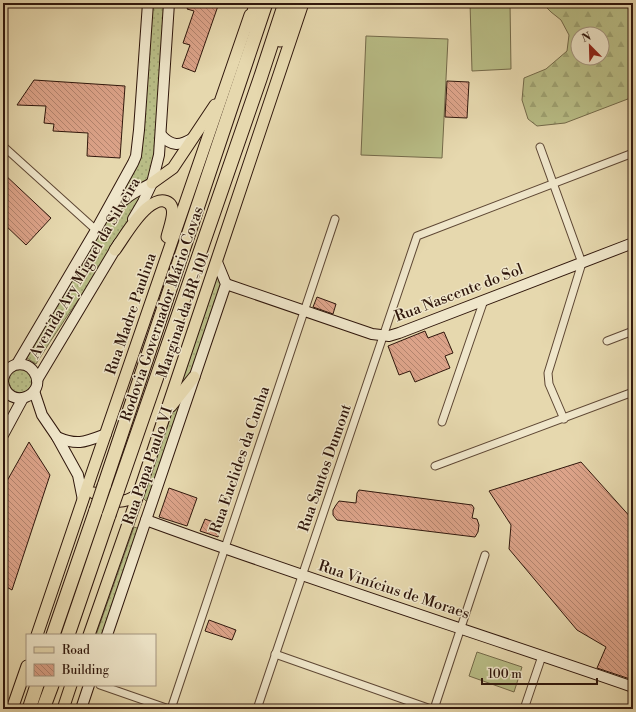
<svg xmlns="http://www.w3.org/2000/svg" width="636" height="712" font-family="'Libre Bodoni',serif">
<defs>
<pattern id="grass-dots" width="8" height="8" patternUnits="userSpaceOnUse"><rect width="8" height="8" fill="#b9be87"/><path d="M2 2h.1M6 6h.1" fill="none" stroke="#9fa373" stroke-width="1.8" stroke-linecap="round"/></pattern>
<pattern id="forest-firs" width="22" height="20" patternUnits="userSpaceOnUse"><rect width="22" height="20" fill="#b9be87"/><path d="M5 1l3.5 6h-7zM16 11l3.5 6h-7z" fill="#9fa373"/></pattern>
<pattern id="building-back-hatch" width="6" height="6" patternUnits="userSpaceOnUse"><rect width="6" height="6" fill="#dca389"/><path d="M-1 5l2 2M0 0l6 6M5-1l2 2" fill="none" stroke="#b3846e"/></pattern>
</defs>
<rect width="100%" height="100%" fill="#e6d8ae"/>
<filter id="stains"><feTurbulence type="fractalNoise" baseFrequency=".005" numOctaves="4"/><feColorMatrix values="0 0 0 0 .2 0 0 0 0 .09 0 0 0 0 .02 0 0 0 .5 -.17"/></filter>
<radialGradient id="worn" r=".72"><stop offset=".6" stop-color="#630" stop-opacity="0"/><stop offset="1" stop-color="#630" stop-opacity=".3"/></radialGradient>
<g fill="url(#grass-dots)" stroke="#746a4a">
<polygon points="152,3 167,3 160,122 151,181 121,195 139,163 142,151"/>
<path d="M147 188C117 250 72 305 36 364L27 358 101 230 113 213Z"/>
<polygon points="218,273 223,286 192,373 175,394"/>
<circle cx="20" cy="381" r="12"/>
<polygon points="185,398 151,500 147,502 143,498 171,415"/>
<polygon points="134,527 140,529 104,635 96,635"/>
</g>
<path fill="url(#forest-firs)" stroke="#746a4a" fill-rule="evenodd" d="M542 3H633V97L565 123 537 126 528 119 522 100 524 78 546 69 567 51 569 35 561 20 551 12ZM578 34H602V58H578Z"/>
<g fill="#b9be87" stroke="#746a4a">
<polygon points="470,3 510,3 511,69 472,71"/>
<polygon points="366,36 448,39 442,158 361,155"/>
<polygon points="477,652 522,667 514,692 469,676"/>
</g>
<g fill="url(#building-back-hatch)" stroke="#30170c">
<polygon points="190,3 219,3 195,72 182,67 190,45 183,43 194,11 187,9"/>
<polygon points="34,80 125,86 120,158 87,156 88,133 53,131 54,124 44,123 46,106 17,105"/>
<polygon points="447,81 469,82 467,118 445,117"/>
<polygon points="3,173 51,218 26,245 3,223"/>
<polygon points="317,297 336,304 333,314 313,307"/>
<polygon points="425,331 428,338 444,332 453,353 445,356 450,368 415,382 410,371 399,375 388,346"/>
<polygon points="29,442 50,475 12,590 3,585 3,488"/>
<polygon points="581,462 633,520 633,680 597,668 606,647 577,630 509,549 511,525 489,491"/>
<polygon points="169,488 197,498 187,526 159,517"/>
<polygon points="359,490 472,505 474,508 472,518 477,519 479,525 478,532 475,537 337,520 333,515 333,510 336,505 339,501 356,503 357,493"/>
<polygon points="205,519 222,525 218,537 200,531"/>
<polygon points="209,620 236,630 232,640 205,631"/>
</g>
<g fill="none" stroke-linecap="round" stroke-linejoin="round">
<g stroke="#5e4734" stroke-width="9">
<g id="street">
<polyline points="3,146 96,230"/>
<polyline points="540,147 582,263 548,373 549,384 564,419"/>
<polyline points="607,341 633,331"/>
<polyline points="442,422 484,300"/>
<polyline points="435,466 633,392"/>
<polyline points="275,654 431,709"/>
<polyline points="100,685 169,709"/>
<polyline points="171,709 335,219"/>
<polyline points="257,709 417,236 633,153"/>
<polyline points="434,709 485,555"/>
<polyline points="524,709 542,656"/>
</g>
</g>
<g stroke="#30170c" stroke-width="12">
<g id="secondary">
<path d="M161 135C172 147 180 146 193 138"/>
<path d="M111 212C123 198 137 191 152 183"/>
<polyline points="133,219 143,202 152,183 159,155 169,3"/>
<polyline points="226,284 372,334 389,336 399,333 633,243"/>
<polyline points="17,364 96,230 133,163 136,156 139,130 148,3"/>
<polyline points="37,380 119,243"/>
<path d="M3 381C4 370 13 362 25 365 29 366 32 369 34 372 49 395 8 412 3 382"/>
<polyline points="34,391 42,415 57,437 78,475 83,500"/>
<polyline points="3,435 23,398"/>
<path d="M57 437C78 446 85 442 106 434"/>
<path d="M146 520C307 579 471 631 633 687"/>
<polyline points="107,635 226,284 217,262"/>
<polyline points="81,709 89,685"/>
</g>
</g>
<g stroke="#30170c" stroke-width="13">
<g id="primary">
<polyline points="152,183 173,168 215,105"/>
<path d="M115 250C125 236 134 219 147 208 152 204 158 200 164 201 180 204 169 227 167 237"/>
<polyline points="171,406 194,377"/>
<path d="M94 493C108 503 124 505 138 494"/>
<polyline points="37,635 91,476 250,15"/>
<polyline points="89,635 137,498 303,3"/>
<polyline points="12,709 27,666"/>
<polyline points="63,709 71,685"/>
</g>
</g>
<g stroke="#30170c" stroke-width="15">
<g id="highway">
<polyline points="251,25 256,3"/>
<polyline points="280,40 298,3"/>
<polyline points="104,486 266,3"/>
<polyline points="117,492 260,79 285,3"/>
<polyline points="53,635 96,510"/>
<polyline points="68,635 109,515"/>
<polyline points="29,709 37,685"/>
<polyline points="43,709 52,685"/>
</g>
</g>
<use href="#street" stroke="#efe6ca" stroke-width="7"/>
<use href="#secondary" stroke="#efe6ca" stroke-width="10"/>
<use href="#primary" stroke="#e6d8ae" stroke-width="11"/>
<use href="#highway" stroke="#e6d8ae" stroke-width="13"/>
<g stroke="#30170c" stroke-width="15" stroke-linecap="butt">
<g id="highway-bridge">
<polyline points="96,510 104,486"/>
<polyline points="109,515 117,492"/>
</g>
</g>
<use href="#highway-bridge" stroke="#e6d8ae" stroke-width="13"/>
</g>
<g text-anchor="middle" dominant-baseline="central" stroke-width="3" stroke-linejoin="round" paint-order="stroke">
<g font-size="15" fill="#30170c" stroke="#efe6ca">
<text transform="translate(85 268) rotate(-60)">Avenida Ary Miguel da Silveira</text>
<text transform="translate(459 293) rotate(-21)">Rua Nascente do Sol</text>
<text transform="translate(131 314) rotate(-71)">Rua Madre Paulina</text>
<text transform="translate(162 314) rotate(-71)">Rodovia Governador Mário Covas</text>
<text transform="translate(183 315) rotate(-71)">Marginal da BR-101</text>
<text transform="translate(240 460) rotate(-71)">Rua Euclides da Cunha</text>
<text transform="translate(148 466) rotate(-71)">Rua Papa Paulo VI</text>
<text transform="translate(325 468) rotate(-71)">Rua Santos Dumont</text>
<text transform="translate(394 590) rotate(18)">Rua Vinícius de Moraes</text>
</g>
</g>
<rect width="636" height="712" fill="none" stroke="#e6d8ae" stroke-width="16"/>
<rect x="4" y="4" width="628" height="704" fill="none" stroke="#30170c" stroke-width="2"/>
<rect x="8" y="8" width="620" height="696" fill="none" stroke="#30170c"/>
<rect x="26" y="634" width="130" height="52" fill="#efe6ca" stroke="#a3937e"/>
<rect x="34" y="647" width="20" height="6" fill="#e6d8ae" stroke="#a3937e"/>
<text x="62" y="654" font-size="12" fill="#30170c">Road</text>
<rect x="34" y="664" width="20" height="12" fill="url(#building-back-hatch)" stroke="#a3937e"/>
<text x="62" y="674" font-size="12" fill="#30170c">Building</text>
<g transform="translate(590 46) rotate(337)"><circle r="19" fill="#efe6ca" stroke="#a3937e"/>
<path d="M0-3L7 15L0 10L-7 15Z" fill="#8f2418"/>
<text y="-6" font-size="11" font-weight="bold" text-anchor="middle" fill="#30170c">N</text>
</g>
<path d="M482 678v6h115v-6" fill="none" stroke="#30170c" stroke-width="2"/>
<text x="488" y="678" font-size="12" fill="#30170c" stroke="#efe6ca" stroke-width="3" paint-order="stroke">100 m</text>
<rect width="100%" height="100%" filter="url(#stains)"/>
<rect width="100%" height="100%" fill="url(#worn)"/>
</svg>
